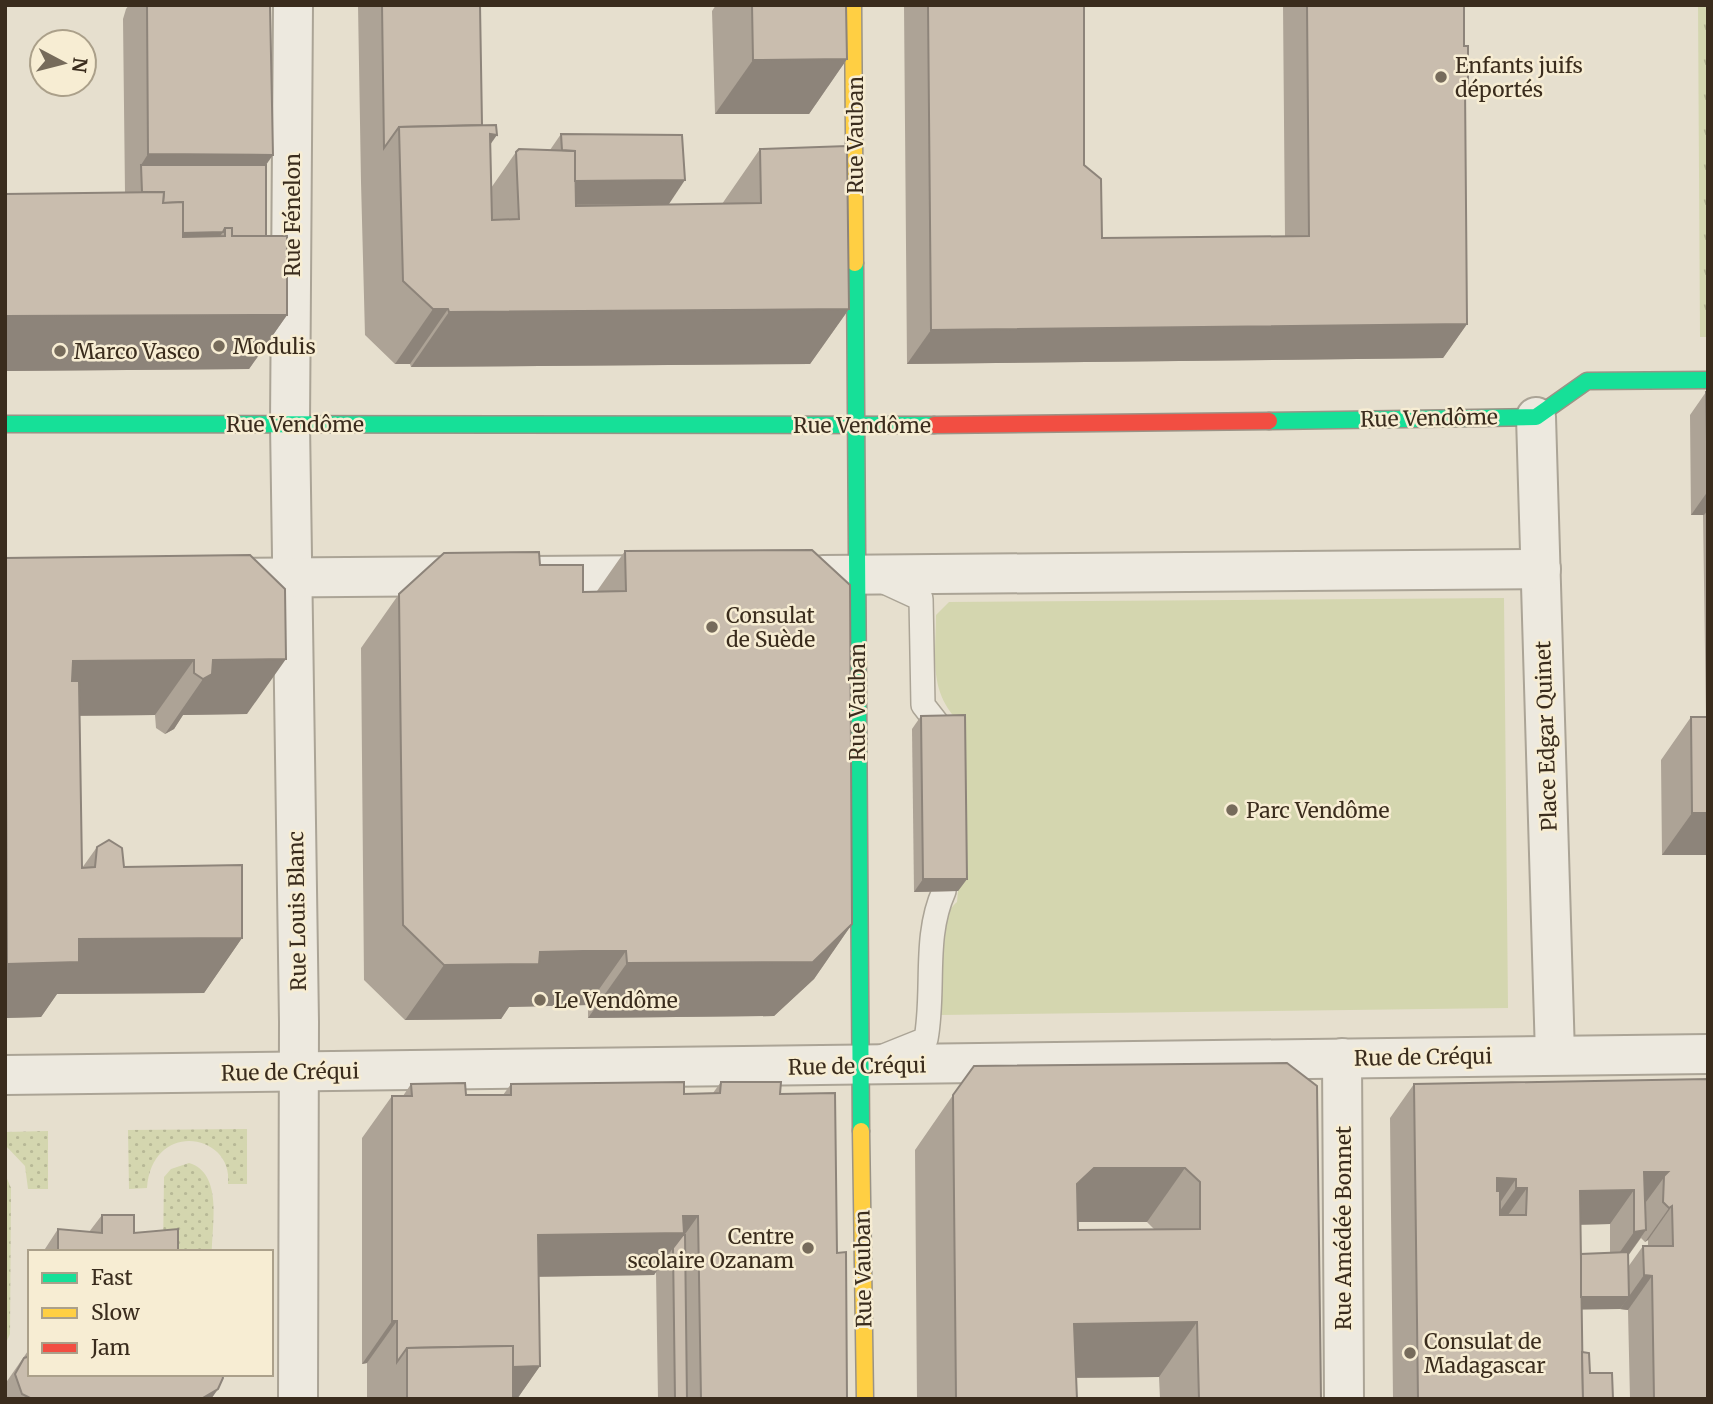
<svg xmlns="http://www.w3.org/2000/svg" width="1713" height="1404" font-family="Merriweather,serif">
<defs>
<pattern id="grass-dots" width="8" height="8" patternUnits="userSpaceOnUse" patternTransform="scale(1.75)"><rect width="8" height="8" fill="#d4d6af"/><path d="M2 2h.1M6 6h.1" fill="none" stroke="#b7b896" stroke-width="1.8" stroke-linecap="round"/></pattern>
<pattern id="park-tufts" width="24" height="20" patternUnits="userSpaceOnUse" patternTransform="scale(1.75)"><rect width="24" height="20" fill="#d4d6af"/><path d="M3 7l-1-3M5 7V3M7 7l1-3M15 17l-1-3M17 17v-4M19 17l1-3" fill="none" stroke="#b7b896"/></pattern>
</defs>
<rect width="100%" height="100%" fill="#e6dfce"/>
<g fill="url(#grass-dots)">
<path d="M247 1129V1184H228C234 1133 152 1119 147 1188L129 1189 128 1130Z"/>
<polygon points="48,1131 48,1189 28,1189 25,1166 5,1145 5,1132"/>
<path d="M189 1163C223 1173 212 1224 212 1252H163L164 1177 171 1169Z"/>
<polygon points="5,1174 11,1188 10,1334 5,1345"/>
</g>
<polygon fill="url(#park-tufts)" points="1698,5 1708,5 1708,337 1700,337"/>
<path fill="#d4d6af" d="M1504 598 1508 1008 940 1015C940 982 931 924 957 902L958 891 957 720C928 689 936 654 936 615L949 602Z"/>
<g fill="none" stroke-linecap="round" stroke-linejoin="round">
<g stroke="#aba496" stroke-width="26">
<g id="lane">
<polyline points="882,581 921,599 923,705 941,728"/>
<path d="M881 1057 926 1039C935 990 923 937 944 891"/>
</g>
</g>
<g stroke="#aba496" stroke-width="42">
<g id="street">
<polyline points="293,5 290,424 299,1022 298,1399"/>
<polyline points="1536,417 1555,1055"/>
<polyline points="823,575 1541,569"/>
<polyline points="532,576 661,575"/>
<polyline points="221,578 472,576"/>
<polyline points="1342,1058 1344,1399"/>
<polyline points="5,1075 1708,1054"/>
</g>
</g>
<g stroke="#9a9386" stroke-width="19">
<g id="fast">
<polyline points="855,263 861,1131"/>
<polyline points="1269,421 1536,417 1587,381 1708,380"/>
<polyline points="5,424 934,425"/>
</g>
</g>
<g stroke="#9a9386" stroke-width="19">
<g id="slow">
<polyline points="853,5 855,263"/>
<polyline points="861,1131 865,1399"/>
</g>
</g>
<g stroke="#9a9386" stroke-width="19">
<polyline id="jam" points="934,425 1269,421"/>
</g>
<use href="#lane" stroke="#ede9df" stroke-width="23"/>
<use href="#street" stroke="#ede9df" stroke-width="38"/>
<use href="#fast" stroke="#16e098" stroke-width="16"/>
<use href="#slow" stroke="#ffcf43" stroke-width="16"/>
<use href="#jam" stroke="#f24e42" stroke-width="16"/>
</g>
<g fill="#ada396" fill-rule="evenodd">
<polygon points="129,5 270,5 266,165 266,236 287,315 249,369 5,371 5,194 125,193 123,19 126,9"/>
<polygon points="358,5 480,5 482,125 490,145 491,188 516,152 550,150 561,134 669,204 576,206 722,204 760,149 849,309 810,364 411,367 410,364 395,364 365,335 361,182"/>
<polygon points="716,5 846,5 847,59 809,114 715,114 712,11"/>
<polygon points="904,5 1084,5 1084,165 1102,238 1285,237 1283,5 1464,5 1467,324 1443,358 907,364"/>
<polygon points="1706,392 1708,392 1708,855 1662,855 1661,760 1691,717 1706,717 1703,515 1691,515 1690,415"/>
<polygon points="625,551 852,924 814,979 774,1016 588,1018 588,1005 509,1007 501,1019 405,1020 364,980 361,648 399,594 540,565 583,592 597,591"/>
<polygon points="250,555 247,714 183,715 174,729 165,734 156,728 155,715 80,716 82,868 97,847 124,867 242,938 204,993 57,994 41,1017 5,1018 5,558"/>
<polygon points="921,716 967,879 958,891 914,892 912,729"/>
<path d="M1287 1063 1321 1399H1160L1159 1377 1076 1378 1077 1399H917L915 1150 953 1095ZM1078 1222H1147L1154 1229 1078 1230Z"/>
<path d="M1708 1079V1399H1630L1628 1310 1620 1309H1581L1582 1352 1590 1373 1613 1399H1393L1390 1118 1414 1084ZM1610 1224V1253L1581 1254 1580 1225ZM1641 1238 1645 1242 1648 1240V1246H1643L1628 1267V1256Z"/>
<polygon points="721,1082 780,1094 837,1253 847,1399 658,1399 656,1272 654,1275 538,1277 540,1366 517,1399 367,1399 367,1363 362,1364 362,1138 392,1096 403,1096 411,1084 466,1095 503,1095 511,1084 684,1094 713,1093"/>
<polygon points="102,1215 134,1233 178,1252 43,1252 58,1229 89,1232"/>
<polygon points="30,1270 30,1308 29,1308 28,1272"/>
<polygon points="30,1348 30,1374 218,1389 211,1399 5,1399 5,1384"/>
</g>
<g fill="#8d847a">
<polygon points="847,59 809,114 715,114 753,60"/>
<polygon points="490,134 497,135 459,189"/>
<polygon points="148,154 273,155 249,189 141,165"/>
<polygon points="685,180 669,204 546,205 563,181"/>
<polygon points="223,232 206,256 142,233"/>
<polygon points="433,309 448,309 410,364 395,364"/>
<polygon points="849,309 810,364 411,367 449,312"/>
<polygon points="287,315 249,369 5,371 5,316"/>
<polygon points="1467,324 1443,358 907,364 931,330"/>
<polygon points="1708,491 1708,510 1704,515 1691,515"/>
<polygon points="286,659 247,714 183,715 174,729 165,734 203,679 213,660"/>
<polygon points="194,660 155,715 35,716 73,661"/>
<polygon points="1692,813 1708,813 1708,855 1662,855"/>
<polygon points="923,879 967,879 958,891 914,892"/>
<polygon points="852,924 814,979 774,1016 588,1018 627,963"/>
<polygon points="242,938 204,993 57,994 41,1017 5,1018 5,966 7,964 79,939"/>
<polygon points="626,951 588,1005 509,1007 501,1019 405,1020 444,965 540,952"/>
<polygon points="1094,1168 1185,1168 1147,1222 1055,1222 1077,1184"/>
<polygon points="1644,1172 1668,1172 1643,1206 1634,1190 1610,1224 1556,1225 1580,1191"/>
<polygon points="1497,1178 1516,1179 1493,1213"/>
<polygon points="1516,1188 1527,1188 1503,1222 1492,1222"/>
<polygon points="1672,1206 1648,1240 1645,1242 1669,1208"/>
<polygon points="683,1216 698,1216 673,1251 673,1248 654,1275 508,1277 538,1235"/>
<polygon points="1646,1230 1622,1264 1610,1266 1634,1232"/>
<polygon points="1644,1275 1652,1276 1628,1310 1620,1309"/>
<polygon points="1565,1297 1629,1297 1620,1309 1556,1310"/>
<polygon points="392,1321 397,1321 367,1363 362,1364"/>
<polygon points="1197,1322 1159,1377 1036,1378 1074,1324"/>
<polygon points="540,1366 517,1399 407,1399 407,1368"/>
<polygon points="218,1389 211,1399 201,1399"/>
</g>
<g fill="#c9bdae" stroke="#8d847a" stroke-width="2" fill-rule="evenodd">
<polygon points="147,5 270,5 273,155 148,154"/>
<polygon points="382,5 480,5 482,125 399,127 384,148"/>
<polygon points="752,5 846,5 847,59 753,60"/>
<polygon points="928,5 1084,5 1084,165 1101,179 1102,238 1309,236 1307,5 1464,5 1464,46 1468,46 1468,88 1465,87 1467,324 931,330"/>
<polygon points="496,125 497,135 490,134 492,220 519,219 516,152 519,149 575,151 576,206 761,203 760,149 847,146 849,309 449,312 448,309 433,309 403,281 399,127"/>
<polygon points="561,134 682,135 685,180 575,181 575,151 562,150"/>
<polygon points="141,165 266,165 266,236 232,236 232,228 225,228 223,232 183,233 183,202 163,203 164,192 142,192"/>
<polygon points="164,192 163,203 183,202 183,237 225,236 225,228 232,228 232,236 287,236 287,315 5,316 5,194"/>
<polygon points="1706,392 1708,392 1708,491"/>
<polygon points="812,550 850,585 852,924 813,962 627,963 626,951 583,951 540,952 539,964 444,965 403,925 399,594 444,553 539,552 540,565 583,565 583,592 626,591 625,551"/>
<polygon points="250,555 285,589 286,659 213,660 212,674 203,679 194,673 194,660 73,661 72,681 79,681 82,868 95,867 97,847 109,840 122,848 124,867 242,865 242,938 79,939 79,962 7,964 5,558"/>
<polygon points="965,715 967,879 923,879 921,716"/>
<polygon points="1691,717 1708,717 1708,813 1692,813"/>
<path d="M1287 1063 1317 1086 1321 1399H1199L1197 1322 1074 1324 1077 1399H956L953 1095 974 1066ZM1094 1168H1185L1200 1182V1229L1078 1230 1077 1184Z"/>
<path d="M1708 1079V1399H1654L1652 1276 1644 1275 1643 1246H1673L1672 1206 1669 1208 1663 1202 1664 1176 1668 1172H1644L1646 1230 1634 1232V1190L1580 1191 1583 1399H1418L1414 1084ZM1497 1178 1516 1179V1188H1527L1526 1215H1500V1191H1497Z"/>
<polygon points="684,1082 684,1094 720,1093 721,1082 781,1082 780,1094 835,1093 837,1253 846,1252 847,1399 701,1399 698,1216 683,1216 684,1233 538,1235 540,1366 513,1367 513,1346 407,1348 397,1362 397,1321 392,1321 392,1096 412,1096 411,1084 465,1083 466,1095 511,1095 511,1084"/>
<polygon points="102,1215 134,1215 134,1233 178,1229 178,1252 58,1252 58,1229 102,1233"/>
<polygon points="683,1235 685,1235 687,1399 675,1399 673,1248"/>
<polygon points="1628,1252 1629,1297 1581,1297 1581,1254"/>
<polygon points="513,1346 513,1399 407,1399 407,1348"/>
<polygon points="1582,1352 1589,1353 1590,1373 1612,1373 1613,1399 1583,1399"/>
<polygon points="30,1356 30,1374 222,1374 223,1378 218,1389 201,1399 32,1399 22,1394 15,1374 24,1358"/>
</g>
<g fill="#766b5b" stroke="#f7edd3" stroke-width="2.5">
<circle cx="1441" cy="77" r="7"/>
<circle cx="219" cy="346" r="7"/>
<circle cx="60" cy="351" r="7"/>
<circle cx="712" cy="627" r="7"/>
<circle cx="1232" cy="810" r="7"/>
<circle cx="540" cy="1000" r="7"/>
<circle cx="808" cy="1248" r="7"/>
<circle cx="1410" cy="1353" r="7"/>
</g>
<g text-anchor="middle" dominant-baseline="central" stroke-width="5" stroke-linejoin="round" paint-order="stroke">
<g font-size="21" fill="#3a2c1d" stroke="#f7edd3" text-anchor="start">
<text x="1455" y="65">Enfants juifs<tspan x="1455" dy="24">déportés</tspan></text>
<text x="233" y="346">Modulis</text>
<text x="74" y="351">Marco Vasco</text>
<text x="726" y="615">Consulat<tspan x="726" dy="24">de Suède</tspan></text>
<text x="1246" y="810">Parc Vendôme</text>
<text x="554" y="1000">Le Vendôme</text>
<text x="794" y="1236" text-anchor="end">Centre<tspan x="794" dy="24">scolaire Ozanam</tspan></text>
<text x="1424" y="1341">Consulat de<tspan x="1424" dy="24">Madagascar</tspan></text>
</g>
<g font-size="21" fill="#3a2c1d" stroke="#f7edd3">
<text transform="translate(855 135) rotate(-90)">Rue Vauban</text>
<text transform="translate(292 215) rotate(-90)">Rue Fénelon</text>
<text transform="translate(1429 418) rotate(-1)">Rue Vendôme</text>
<text x="295" y="424">Rue Vendôme</text>
<text x="862" y="425">Rue Vendôme</text>
<text transform="translate(857 702) rotate(-90)">Rue Vauban</text>
<text transform="translate(1546 736) rotate(-92)">Place Edgar Quinet</text>
<text transform="translate(297 911) rotate(-91)">Rue Louis Blanc</text>
<text transform="translate(1423 1057) rotate(-1)">Rue de Créqui</text>
<text transform="translate(857 1066) rotate(-1)">Rue de Créqui</text>
<text transform="translate(290 1072) rotate(-1)">Rue de Créqui</text>
<text transform="translate(1343 1228) rotate(-90)">Rue Amédée Bonnet</text>
<text transform="translate(863 1269) rotate(-91)">Rue Vauban</text>
</g>
</g>
<rect width="1713" height="1404" fill="none" stroke="#3a2c1d" stroke-width="14"/>
<rect x="28" y="1250" width="245" height="126" fill="#f7edd3" stroke="#aba08a" stroke-width="2"/>
<rect x="42" y="1273" width="35" height="10" fill="#16e098" stroke="#aba08a" stroke-width="2"/>
<text x="91" y="1285" font-size="21" fill="#3a2c1d">Fast</text>
<rect x="42" y="1308" width="35" height="10" fill="#ffcf43" stroke="#aba08a" stroke-width="2"/>
<text x="91" y="1320" font-size="21" fill="#3a2c1d">Slow</text>
<rect x="42" y="1343" width="35" height="10" fill="#f24e42" stroke="#aba08a" stroke-width="2"/>
<text x="91" y="1355" font-size="21" fill="#3a2c1d">Jam</text>
<g transform="translate(63 63) rotate(97)"><circle r="33" fill="#f7edd3" stroke="#aba08a" stroke-width="2"/>
<path d="M0-5L12 26L0 18L-12 26Z" fill="#766b5b"/>
<text y="-10" font-size="19" font-weight="bold" text-anchor="middle" fill="#3a2c1d">N</text>
</g>
</svg>
